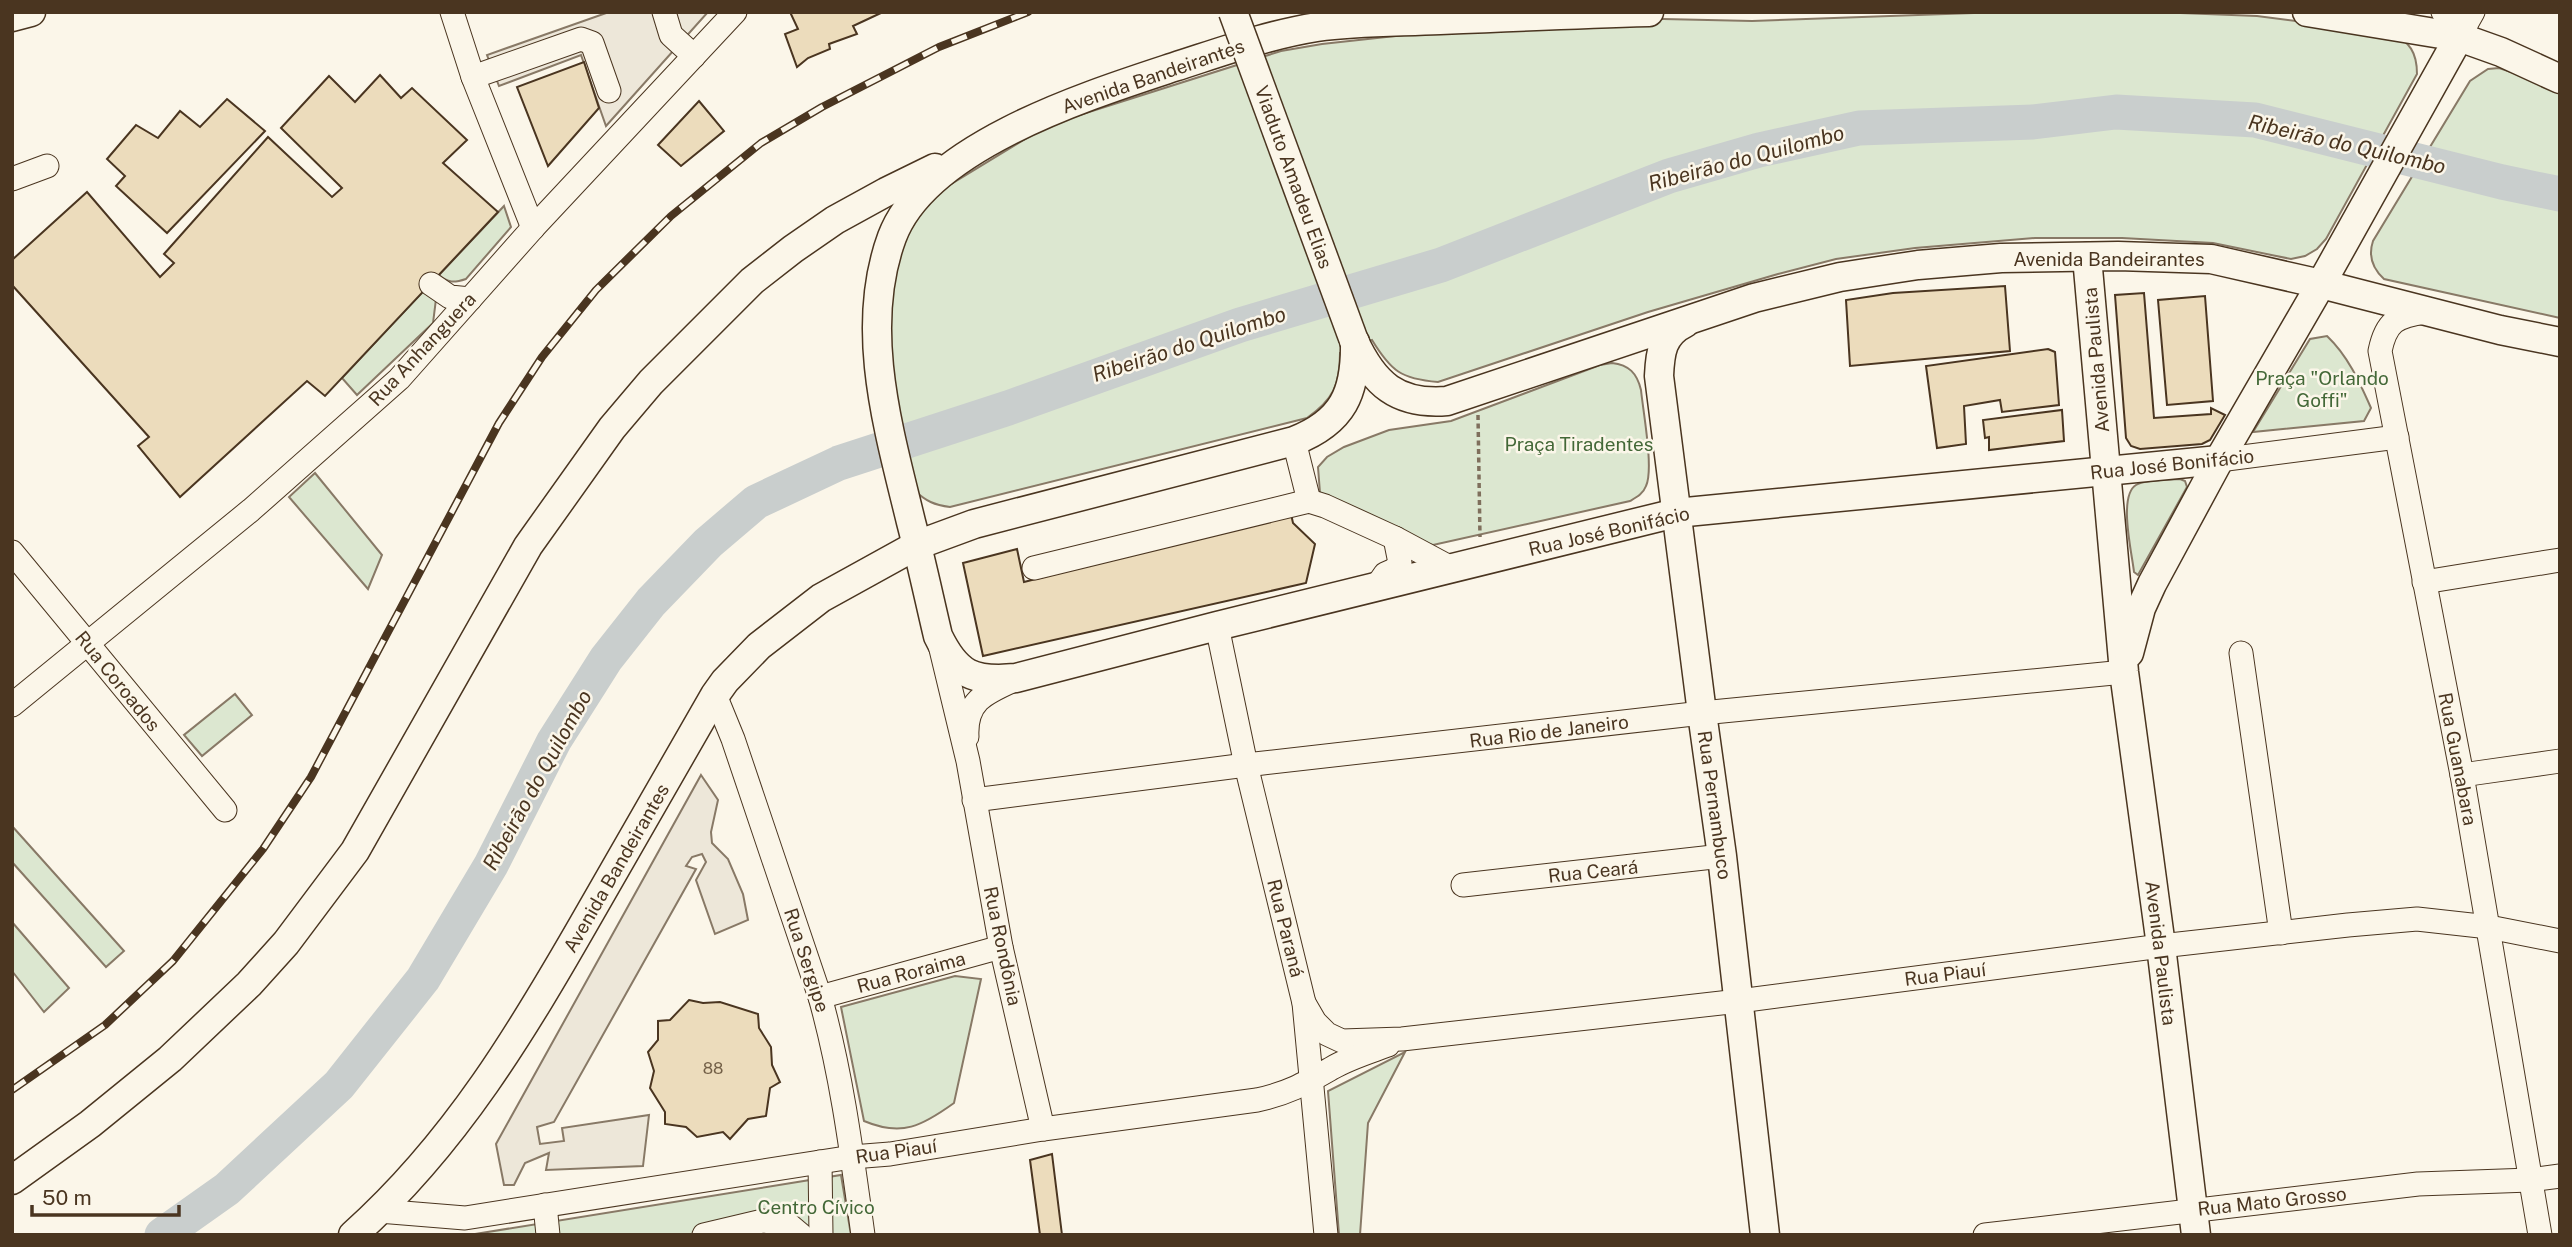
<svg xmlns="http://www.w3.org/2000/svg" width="2572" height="1247" font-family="'Public Sans',sans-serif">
<rect width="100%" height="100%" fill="#fbf6e9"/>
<g fill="#dce7d0" stroke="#887966" stroke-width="2">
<path d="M2002 12H2155L2257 16 2390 33C2410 41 2417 53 2417 74L2326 239 2317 249 2305 256 2291 259 2213 243 2122 238H2035L1915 248 1836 259 1778 274 1648 312 1438 382C1401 379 1391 371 1372 340L1340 353C1340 385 1333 400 1307 418L950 507C934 505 926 501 915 491L895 413 887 306 895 261 925 200 1048 125 1281 51 1322 44 1487 26 1619 18 1752 21Z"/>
<path d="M2499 68 2560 88V318L2384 279C2372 268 2368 256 2373 241L2470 81 2488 69Z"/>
<path d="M504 206 511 227 466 279C454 283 448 283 439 275Z"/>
<polygon points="426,288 436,299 433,323 357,395 342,378"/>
<path d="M2327 336C2348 356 2359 381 2371 408L2364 421 2253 432 2310 339Z"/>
<path d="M1612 363C1629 365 1637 373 1641 390 1643 411 1654 469 1646 486 1643 494 1637 497 1630 501L1433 545 1424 543 1327 499 1320 493 1318 467 1327 457 1344 447 1389 430 1451 421 1600 365Z"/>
<polygon points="315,473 382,555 368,589 289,497"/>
<path d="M2180 479 2185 481 2187 487 2138 575 2134 572C2132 553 2118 496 2136 485 2146 479 2168 480 2180 479Z"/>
<polygon points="235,694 252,715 202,756 184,735"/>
<polygon points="12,826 124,951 106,967 12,862"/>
<polygon points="12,922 69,988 44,1012 12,971"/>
<path d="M955 976 981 979 954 1103C922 1126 902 1137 864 1121L841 1007Z"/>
<polygon points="1405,1052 1368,1123 1360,1235 1339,1235 1328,1091"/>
<polygon points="841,1175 851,1235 469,1235"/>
</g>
<g fill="#ede7d9" stroke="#887966" stroke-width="2">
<polygon points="609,12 708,12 606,126 581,55 499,86 487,55"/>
<polygon points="701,775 718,800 711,832 712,843 728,859 743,894 748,920 715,934 696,880 706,862 702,854 692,857 686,866 696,869 554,1122 537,1127 540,1144 564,1141 562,1128 649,1115 643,1166 546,1170 549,1153 525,1163 514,1185 504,1185 496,1144"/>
</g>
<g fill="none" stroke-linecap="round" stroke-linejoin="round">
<polyline stroke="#c9cecd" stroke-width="35" points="162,1235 227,1189 339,1085 423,979 491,865 554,741 606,659 651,602 708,543 756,502 839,463 1008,408 1240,325 1441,265 1669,176 1759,150 1859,128 2033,122 2116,112 2255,120 2502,182 2560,194"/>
</g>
<g fill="#ecdcbc" stroke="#4a3520" stroke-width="2">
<polygon points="790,12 883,12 853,26 857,34 829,44 830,49 808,58 797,67 785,34 798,29"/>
<polygon points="584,62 599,108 548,166 517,87"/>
<polygon points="380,75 401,98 412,88 467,140 443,163 498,212 325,396 307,381 180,497 138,446 149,437 12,285 12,260 87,192 160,277 174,263 164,254 268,137 332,197 342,188 281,128 329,76 355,102"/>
<polygon points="227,99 265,131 167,233 116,186 125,176 107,159 136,125 158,138 180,111 200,127"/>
<polygon points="699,101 724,131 681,166 658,145"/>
<polygon points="2005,286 2010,351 1850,366 1846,300 1893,293"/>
<polygon points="2144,293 2154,418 2211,414 2211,408 2225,415 2210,440 2202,444 2140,449 2131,446 2126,438 2115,295"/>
<polygon points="2205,296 2213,401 2167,405 2158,300"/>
<polygon points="2048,349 2055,352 2059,405 2002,412 2000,400 1964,406 1966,444 1937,448 1926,366"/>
<polygon points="2062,410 2064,441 1989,450 1989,437 1985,438 1983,420"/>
<polygon points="1291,514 1293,523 1315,544 1306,583 983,656 963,563 1017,549 1024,582"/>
<polygon points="689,1000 703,1003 720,1002 758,1014 759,1028 771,1047 772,1065 780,1082 770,1088 766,1116 748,1119 730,1139 723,1132 697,1137 686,1127 665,1124 665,1112 650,1088 654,1071 648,1052 658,1040 658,1021 670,1020"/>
<polygon points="1052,1154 1062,1235 1040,1235 1030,1160"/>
</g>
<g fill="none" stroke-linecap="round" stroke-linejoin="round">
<g stroke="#4a3520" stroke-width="25">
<g id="minor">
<polyline points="452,12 473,77 533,228"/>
<polyline points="664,12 671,35 694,56"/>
<polyline points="2443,12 2466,25"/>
<polyline points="2459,37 2473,12"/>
<polyline points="473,77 581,39 592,43 609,91"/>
<polyline points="12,179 47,166"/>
<polyline points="431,284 450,297 470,299"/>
<path d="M2425 312C2396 316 2386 322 2380 351L2462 775 2540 1235"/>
<polyline points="1294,441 1309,501"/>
<polyline points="2219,460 2397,437"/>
<polyline points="12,552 225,810"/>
<polyline points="1034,568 1309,501 1325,506 1395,538 1451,568"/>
<polyline points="2424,582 2560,560"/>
<polyline points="1376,587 1385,574 1394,570 1400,563 1395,538"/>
<polyline points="1217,626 1246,765 1304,1003 1326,1235"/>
<polyline points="940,645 968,761 1001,947 1043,1129"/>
<polyline points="2241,653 2281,933"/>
<path d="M715 695 733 739 820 997C842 1075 852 1155 863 1235"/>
<polyline points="12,705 251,510 399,379 533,228 735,12"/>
<path d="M967 737C965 701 985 693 1014 680"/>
<polyline points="2462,775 2560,761"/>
<polyline points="974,800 1246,765 1702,713 2124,672"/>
<polyline points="1463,885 1722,856"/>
<polyline points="820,997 1001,947"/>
<polyline points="1304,1003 1315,1022 1327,1034 1342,1041 1402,1039 1739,1001 2161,946 2348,925 2417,919 2489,927 2560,941"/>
<polyline points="820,1162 821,1235"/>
<polyline points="545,1205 548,1235"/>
<path d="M379 1211 465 1218 852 1157 890 1154 1043 1129 1257 1100C1289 1093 1304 1084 1332 1068 1349 1058 1369 1052 1388 1045"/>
<polyline points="704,1235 763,1221 788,1224 801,1235"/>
<polyline points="1985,1235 2418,1184 2530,1180 2560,1176"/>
</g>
</g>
<g stroke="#4a3520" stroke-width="31">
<g id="major">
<path d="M1649 12C1579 14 1509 17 1440 20 1399 22 1357 21 1317 27 1267 35 1221 52 1174 67 1089 95 926 146 892 237 858 329 889 431 911 522 921 560 929 598 938 636 957 675 973 682 1016 678L1217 626 1676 513 2219 460"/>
<polyline points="2307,12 2459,37 2501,52 2560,79"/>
<polyline points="12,17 31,12"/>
<polyline points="2087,257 2124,672 2161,946 2196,1235"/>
<path d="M1685 323C1662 334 1660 353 1659 376L1702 713 1722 856 1765 1235"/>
<path d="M1354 341C1374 384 1397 405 1447 401L1754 298 1840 277 1918 265 2001 258 2118 256 2211 259 2321 284 2500 330 2560 342"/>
<polyline points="2129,653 2141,608 2152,584 2219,460 2321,284 2459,37"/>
<polyline points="12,1180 90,1124 170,1059 249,984 286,943 355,851 528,546 612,428 651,382 752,281 793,249 835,220 886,192 935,168"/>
<path d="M353 1235C456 1143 523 1030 591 911 632 839 674 767 715 695L725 681 759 646 821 598 917 545 974 524 1294 441C1343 422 1356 393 1355 342"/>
</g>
</g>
<polyline stroke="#7f6f5c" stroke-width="3.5" stroke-dasharray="5 3.5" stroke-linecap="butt" points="1478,415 1480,537"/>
<use href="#minor" stroke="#fbf6e9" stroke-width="23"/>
<use href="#major" stroke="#fbf6e9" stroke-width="28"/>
<g stroke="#4a3520" stroke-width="8">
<polyline id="rail" points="12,1090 105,1025 173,961 263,849 311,777 499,423 542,357 596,290 671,216 761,143 822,107 939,47 1028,12"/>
</g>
<use href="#rail" stroke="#fbf6e9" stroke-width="5" stroke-dasharray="16" stroke-linecap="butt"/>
<g stroke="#4a3520" stroke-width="31" stroke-linecap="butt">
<polyline id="major-bridge" points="1233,12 1353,338"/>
</g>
<use href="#major-bridge" stroke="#fbf6e9" stroke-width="28"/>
</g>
<g text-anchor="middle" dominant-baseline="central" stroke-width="5" stroke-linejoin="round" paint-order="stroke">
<g font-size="16" fill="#725f47">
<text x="713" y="1068">88</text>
</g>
<g font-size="19" fill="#4a3520" stroke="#fbf6e9">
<text transform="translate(1153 76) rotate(-19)">Avenida Bandeirantes</text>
<text transform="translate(1294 177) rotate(70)">Viaduto Amadeu Elias</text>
<text x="2109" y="259">Avenida Bandeirantes</text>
<text transform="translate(422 349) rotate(-47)">Rua Anhanguera</text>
<text transform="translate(2096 360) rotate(-95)">Avenida Paulista</text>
<text transform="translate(2172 464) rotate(-6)">Rua José Bonifácio</text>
<text transform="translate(1609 531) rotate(-13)">Rua José Bonifácio</text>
<text transform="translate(118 681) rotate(51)">Rua Coroados</text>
<text transform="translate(1549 731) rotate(-7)">Rua Rio de Janeiro</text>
<text transform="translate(2458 759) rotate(79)">Rua Guanabara</text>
<text transform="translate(1715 805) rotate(82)">Rua Pernambuco</text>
<text transform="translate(616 868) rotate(-60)">Avenida Bandeirantes</text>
<text transform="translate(1593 871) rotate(-6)">Rua Ceará</text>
<text transform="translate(1286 928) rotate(76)">Rua Paraná</text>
<text transform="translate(1003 946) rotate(78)">Rua Rondônia</text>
<text transform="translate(2161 953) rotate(83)">Avenida Paulista</text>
<text transform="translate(807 960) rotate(72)">Rua Sergipe</text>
<text transform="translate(911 972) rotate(-15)">Rua Roraima</text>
<text transform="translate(1945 974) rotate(-7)">Rua Piauí</text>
<text transform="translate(896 1151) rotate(-8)">Rua Piauí</text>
<text transform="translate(2272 1201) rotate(-6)">Rua Mato Grosso</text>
</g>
<g font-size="19" fill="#436837" stroke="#fbf6e9">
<text x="2322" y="378">Praça "Orlando<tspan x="2322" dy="22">Goffi"</tspan></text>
<text x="1579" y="444">Praça Tiradentes</text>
<text x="816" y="1207">Centro Cívico</text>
</g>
<g font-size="21" font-style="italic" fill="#4a3520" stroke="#fbf6e9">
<text transform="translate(2347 144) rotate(13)">Ribeirão do Quilombo</text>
<text transform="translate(1746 158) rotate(-15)">Ribeirão do Quilombo</text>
<text transform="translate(1189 344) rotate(-18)">Ribeirão do Quilombo</text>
<text transform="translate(537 780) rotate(-61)">Ribeirão do Quilombo</text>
</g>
</g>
<rect width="2572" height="1247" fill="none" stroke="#4a3520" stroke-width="28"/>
<path d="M32 1205v10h147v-10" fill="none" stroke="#4a3520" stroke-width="3.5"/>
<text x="42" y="1205" font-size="21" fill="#4a3520" stroke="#fbf6e9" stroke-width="5" paint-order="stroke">50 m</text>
</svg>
